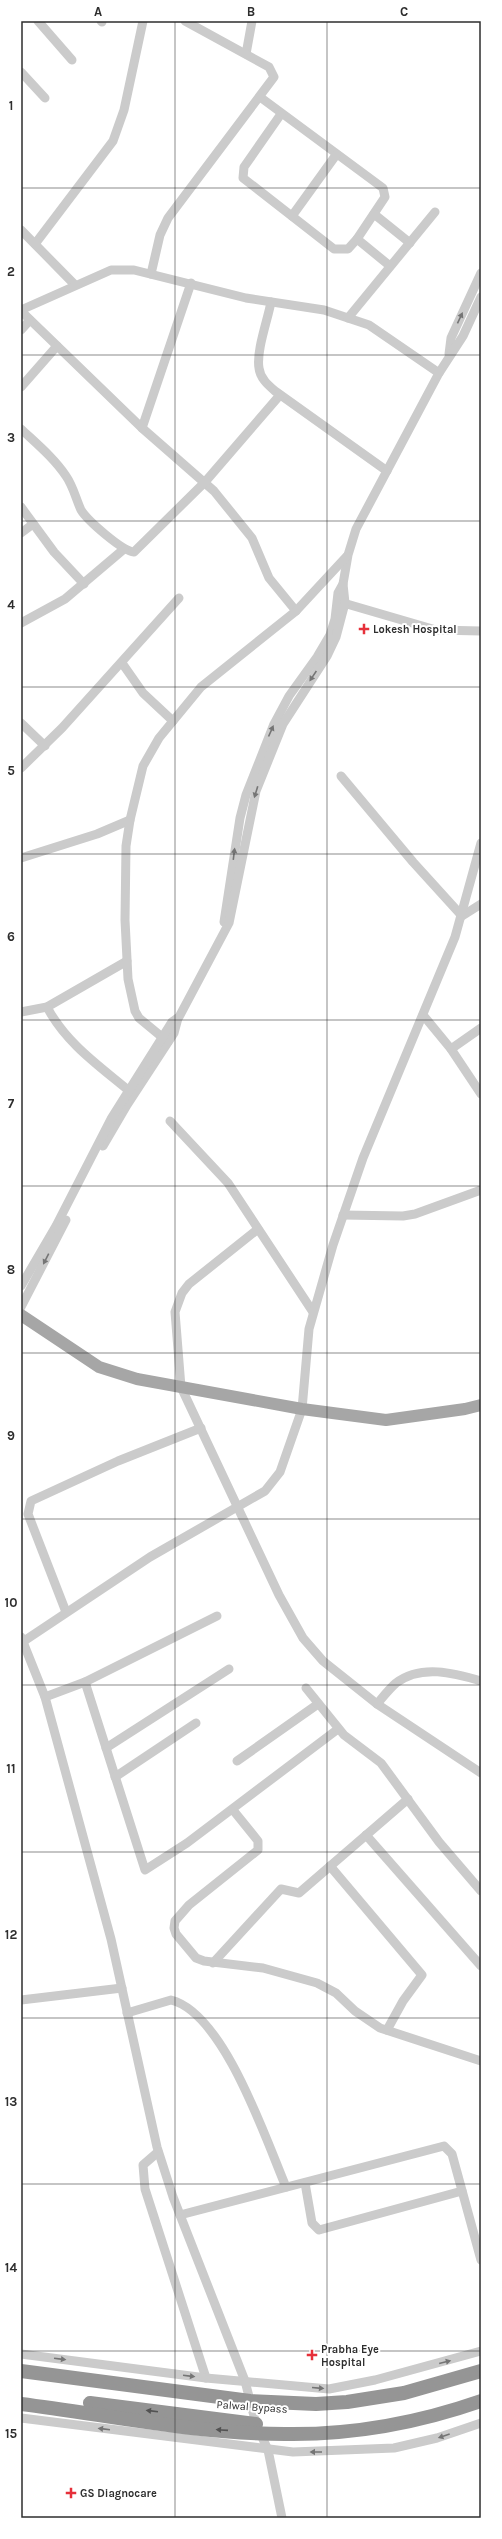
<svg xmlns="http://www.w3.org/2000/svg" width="502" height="2539" font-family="Karla,sans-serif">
<rect width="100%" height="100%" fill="#fff"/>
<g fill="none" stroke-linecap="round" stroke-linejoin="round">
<g stroke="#cbcbcb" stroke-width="9">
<polyline points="38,21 72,60"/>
<polyline points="101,21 102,22"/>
<polyline points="246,54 252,21"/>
<polyline points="21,72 45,98"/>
<polyline points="260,97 383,188 385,197 357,239 390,266"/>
<polyline points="281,114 244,167 243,178 334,249 348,249 357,239"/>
<polyline points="374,214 410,243"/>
<polyline points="292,216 336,155"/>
<polyline points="21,230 75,285"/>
<polyline points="35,244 113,141 124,110 143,21"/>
<polyline points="151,274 160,235 168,218 274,77 269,67 185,21"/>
<path d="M271 302C268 319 256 351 259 368 260 378 268 385 275 391L387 471"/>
<polyline points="21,310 111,270 134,270 246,298 324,310 369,325 439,373"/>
<polyline points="21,311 142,428 214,491 252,538 269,578 296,611"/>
<polyline points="348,318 435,212"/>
<polyline points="21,330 30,320"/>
<polyline points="449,354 451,338 481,273"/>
<polyline points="21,387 57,346"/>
<polyline points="142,428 191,283"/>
<path d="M21 429C37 444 54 458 66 476 73 486 76 499 81 510 87 520 122 551 134 552L205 482 280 395"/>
<polyline points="21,507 54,552 84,584"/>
<polyline points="21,533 33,524"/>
<polyline points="340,602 436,630 481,631"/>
<polyline points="21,623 65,599 124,549"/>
<polyline points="122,663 143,693 173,721"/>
<polyline points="21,723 45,746"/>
<polyline points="21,768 62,728 179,598"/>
<polyline points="341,776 413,862 462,916 481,904"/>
<polyline points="21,858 97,834 130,820"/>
<polyline points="224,922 240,818 246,795 274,724 289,696 317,657 330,635 335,619 338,593 343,584 348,555 356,529 439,373 463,336 481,297"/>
<path d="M47 1007C66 1043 98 1065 128 1090"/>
<polyline points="21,1012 47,1007 127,961"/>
<polyline points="423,1015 451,1049 481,1094"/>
<polyline points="168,1042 139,1018 135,1011 128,979 125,920 126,846 130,820 143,766 159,738 201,687 296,611 347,556"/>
<polyline points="451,1049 481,1028"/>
<polyline points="170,1121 228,1183 313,1312"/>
<polyline points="103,1146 127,1105 174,1033 178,1018"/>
<polyline points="343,1215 403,1216 415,1214 481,1190"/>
<polyline points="258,1229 189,1284 182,1293 175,1312 181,1387 279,1595 303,1638 323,1661 377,1704 481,1773"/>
<polyline points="21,1286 56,1226 111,1119 172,1022 179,1017 229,923 256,791 283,724 327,656 336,637 345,603 343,584"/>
<polyline points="21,1307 66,1220"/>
<polyline points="66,1612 28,1514 31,1501 118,1461 201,1428"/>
<polyline points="21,1637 45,1697 111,1939 157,2147 173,2197 245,2381 256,2424 268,2450 282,2518"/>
<polyline points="21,1643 150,1557 265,1491 280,1472 302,1409 309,1329 333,1245 363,1158 455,937 481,843"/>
<polyline points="85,1682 145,1870 187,1843 338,1729"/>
<polyline points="306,1688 344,1735 381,1763 439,1842 481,1891"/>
<polyline points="45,1697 85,1682 217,1616"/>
<path d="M377 1704C383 1697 389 1689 396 1683 421 1664 454 1673 481 1681"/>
<polyline points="106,1748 229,1669"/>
<polyline points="237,1761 318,1704"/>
<polyline points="115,1777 196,1723"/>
<polyline points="233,1810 258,1841 258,1850 189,1905 175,1921 174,1928 176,1934 196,1958 204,1961 263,1968 317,1983 336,1993 355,2011 380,2028 481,2061"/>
<polyline points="366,1835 481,1966"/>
<polyline points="330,1866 422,1975 403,2001 387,2030"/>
<polyline points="213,1963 281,1889 299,1893 408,1799"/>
<polyline points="21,2000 122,1988"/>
<path d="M127 2013 171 2000C224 2013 266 2140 286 2187"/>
<polyline points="158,2152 143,2165 145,2189 206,2378"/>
<polyline points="305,2183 312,2223 319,2230 462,2191"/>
<polyline points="180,2215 444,2146 452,2154 481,2260"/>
<polyline points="21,2354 206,2378 329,2389 375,2380 481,2351"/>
<polyline points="21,2418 293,2452 394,2448 437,2438 481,2423"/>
</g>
<polyline stroke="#a6a6a6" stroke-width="12" points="21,1315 99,1367 137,1379 302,1409 386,1420 465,1409 481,1405"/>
<g stroke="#959595" stroke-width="14">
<polyline points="21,2371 250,2401 316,2404 347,2402 404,2393 481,2371"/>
<polyline points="90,2403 256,2424"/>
<path d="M21 2404C108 2415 197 2434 285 2434 352 2435 418 2423 481 2401"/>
</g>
</g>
<defs><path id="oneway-solid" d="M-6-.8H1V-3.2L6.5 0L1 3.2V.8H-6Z"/></defs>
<g fill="#757575">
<use href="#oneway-solid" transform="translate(460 318) rotate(-65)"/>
<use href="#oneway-solid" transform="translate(313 676) rotate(124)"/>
<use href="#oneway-solid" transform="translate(271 731) rotate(-66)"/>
<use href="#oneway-solid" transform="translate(256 792) rotate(107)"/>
<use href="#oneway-solid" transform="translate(234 854) rotate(-83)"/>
<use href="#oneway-solid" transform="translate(46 1259) rotate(117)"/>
<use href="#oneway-solid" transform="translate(60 2359) rotate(7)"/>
<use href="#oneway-solid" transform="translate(445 2362) rotate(-14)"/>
<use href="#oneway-solid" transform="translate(189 2376) rotate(7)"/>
<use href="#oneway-solid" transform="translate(318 2388) rotate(5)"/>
<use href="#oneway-solid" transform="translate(104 2429) rotate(-173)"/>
<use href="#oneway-solid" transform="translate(444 2436) rotate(161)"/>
<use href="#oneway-solid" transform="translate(316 2452) rotate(180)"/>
</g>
<g fill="#525252">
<use href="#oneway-solid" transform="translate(152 2411) rotate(-173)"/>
<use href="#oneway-solid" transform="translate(222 2430) rotate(-176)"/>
</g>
<path fill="none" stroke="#2e2e2e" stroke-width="1" stroke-opacity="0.55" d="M175 21V2518M327 21V2518M21 188H481M21 355H481M21 521H481M21 687H481M21 854H481M21 1020H481M21 1186H481M21 1353H481M21 1519H481M21 1685H481M21 1852H481M21 2018H481M21 2184H481M21 2351H481"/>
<g fill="#e6303a" stroke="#fff" stroke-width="1.5">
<path d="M362 623h4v4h4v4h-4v4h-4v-4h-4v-4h4z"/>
<path d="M310 2349h4v4h4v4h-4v4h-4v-4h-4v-4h4z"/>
<path d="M69 2487h4v4h4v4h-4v4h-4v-4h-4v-4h4z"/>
</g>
<g text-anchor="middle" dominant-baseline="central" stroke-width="4" stroke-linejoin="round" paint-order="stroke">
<g font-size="11" font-weight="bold" fill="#2e2e2e" stroke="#fff" text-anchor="start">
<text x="373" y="629">Lokesh Hospital</text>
<text x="321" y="2349">Prabha Eye<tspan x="321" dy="13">Hospital</tspan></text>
<text x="80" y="2493">GS Diagnocare</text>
</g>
<g font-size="11" fill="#2e2e2e" stroke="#fff">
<text transform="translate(252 2407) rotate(4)">Palwal Bypass</text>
</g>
</g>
<rect width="502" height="2539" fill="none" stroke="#ffffff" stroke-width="44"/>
<rect x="22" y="22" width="458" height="2495" fill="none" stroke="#2e2e2e" stroke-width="1.5"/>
<g font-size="13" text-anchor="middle" font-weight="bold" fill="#2e2e2e">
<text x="98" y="16">A</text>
<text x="251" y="16">B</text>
<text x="404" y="16">C</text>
<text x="11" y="110">1</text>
<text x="11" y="276">2</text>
<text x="11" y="442">3</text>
<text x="11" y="609">4</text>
<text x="11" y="775">5</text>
<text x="11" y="941">6</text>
<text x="11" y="1108">7</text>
<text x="11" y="1274">8</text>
<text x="11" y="1440">9</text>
<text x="11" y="1607">10</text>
<text x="11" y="1773">11</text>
<text x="11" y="1939">12</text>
<text x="11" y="2106">13</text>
<text x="11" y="2272">14</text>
<text x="11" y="2438">15</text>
</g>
</svg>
